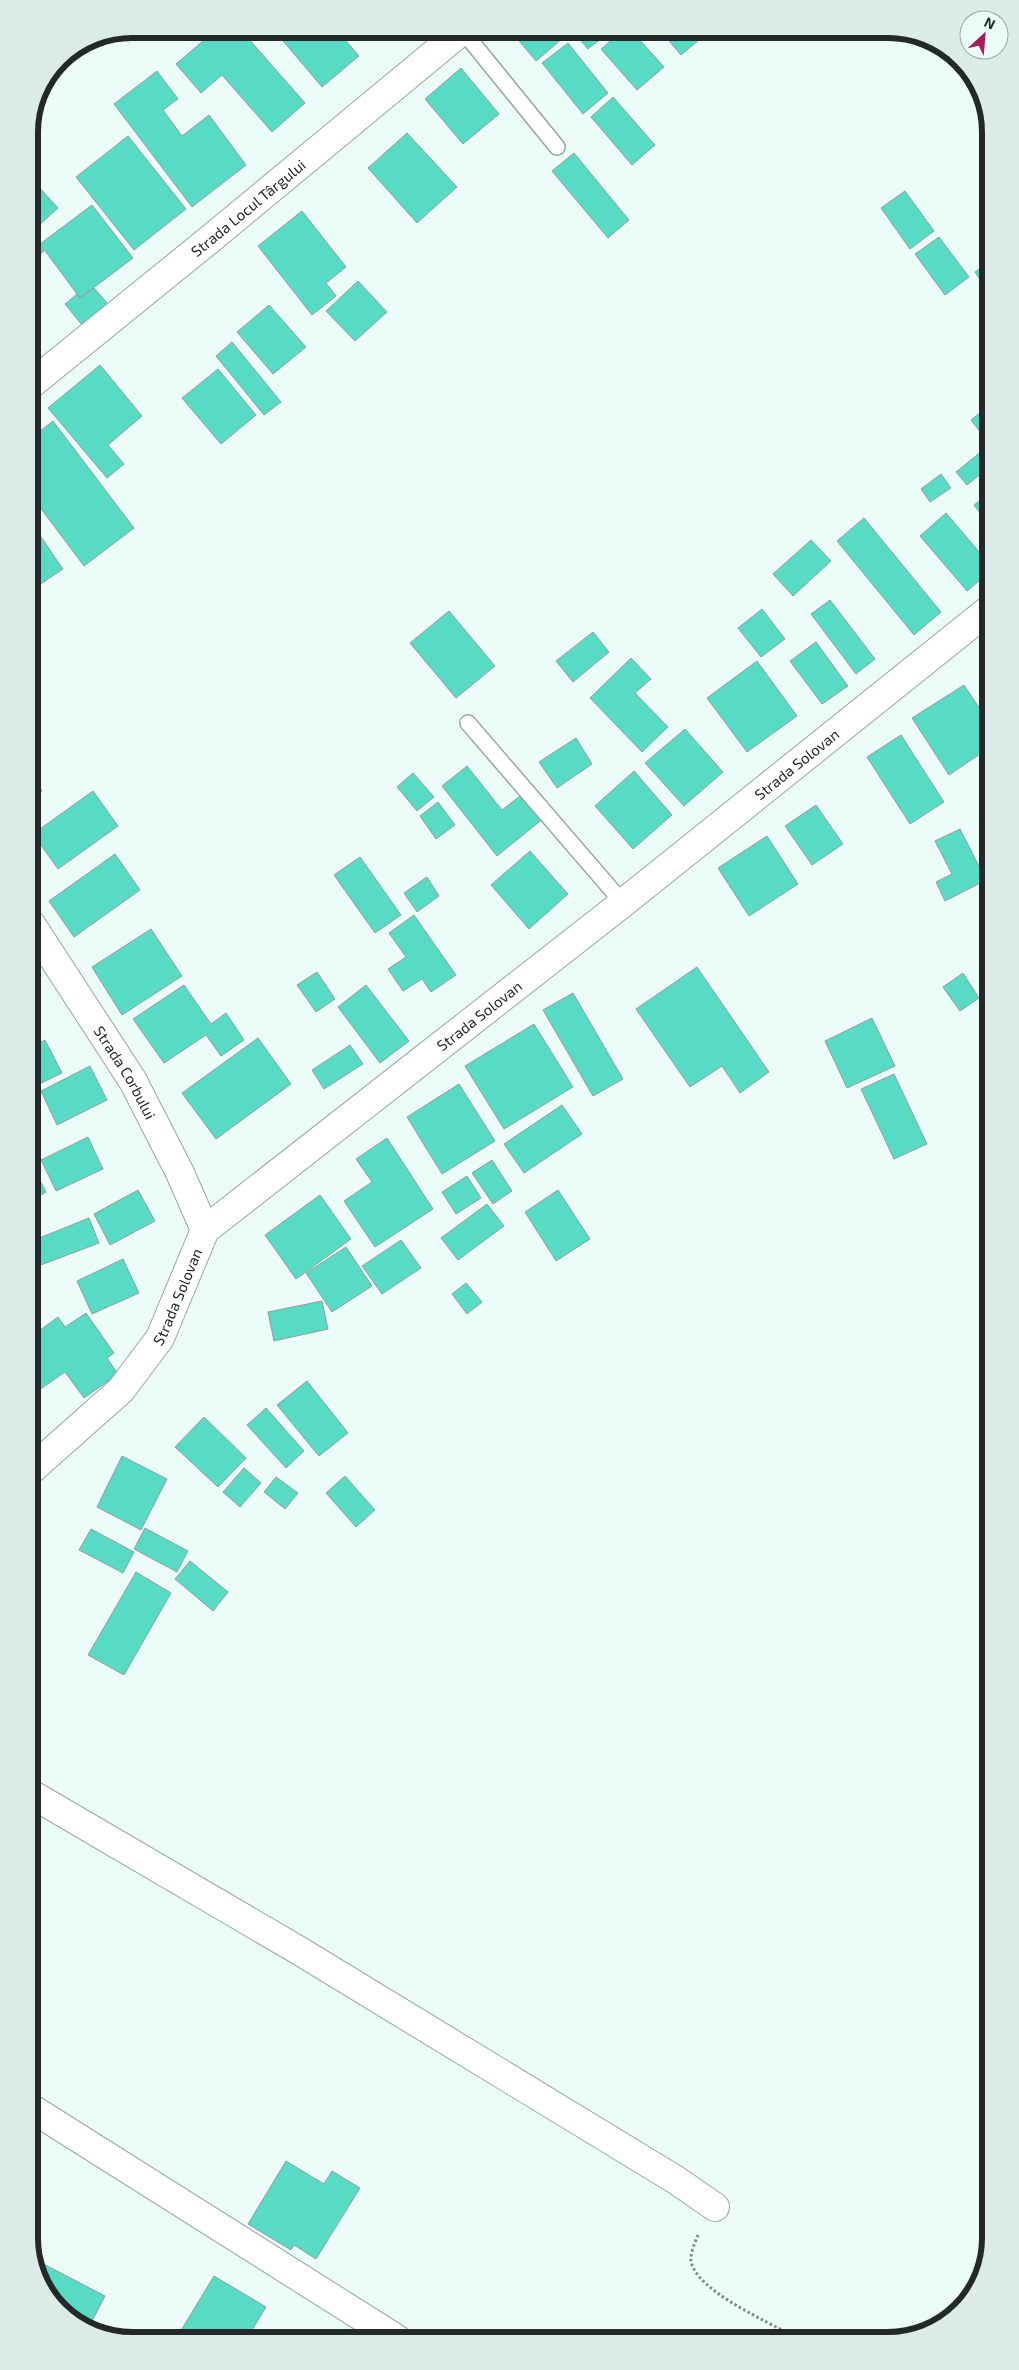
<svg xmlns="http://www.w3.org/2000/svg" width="1019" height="2370" font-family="'Exo 2',sans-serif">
<rect width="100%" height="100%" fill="#ecfcf8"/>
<g fill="#58dbc4" stroke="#909f9b">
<polygon points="217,29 240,29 305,103 272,132 222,75 201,93 176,64"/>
<polygon points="252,29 275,29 261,40"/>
<polygon points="286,29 336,29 359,56 322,87 278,35"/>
<polygon points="369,29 393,29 378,40"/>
<polygon points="509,29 555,29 563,38 536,61"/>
<polygon points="571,29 613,29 588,49"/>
<polygon points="624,29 630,29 664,67 637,90 601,49"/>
<polygon points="659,29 712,29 681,55"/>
<polygon points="859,29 873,29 866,36"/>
<polygon points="568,43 608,93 583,114 542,63"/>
<polygon points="461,68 499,114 463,144 425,99"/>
<polygon points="157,71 178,99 163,110 182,136 209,115 246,165 192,207 114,104"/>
<polygon points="613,97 655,145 632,165 591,117"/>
<polygon points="407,133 457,187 417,223 368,168"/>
<polygon points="128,136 186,209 134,250 76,177"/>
<polygon points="574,153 629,220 608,238 552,171"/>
<polygon points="37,185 58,208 36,228 29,221 29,192"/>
<polygon points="905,191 934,231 910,249 881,208"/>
<polygon points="92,205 133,258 80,298 40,244"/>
<polygon points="302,211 346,267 326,283 336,296 312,315 258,246"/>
<polygon points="29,232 44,251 29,263"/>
<polygon points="939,237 969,277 945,295 915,254"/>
<polygon points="985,265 985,287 975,272"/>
<polygon points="358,281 387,312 355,341 326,311"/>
<polygon points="94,288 108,304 82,325 65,304 77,294 80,298"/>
<polygon points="269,305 306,347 273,374 237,332"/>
<polygon points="232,342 281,402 264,415 216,356"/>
<polygon points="100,365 142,416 108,445 124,464 107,478 48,408"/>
<polygon points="218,369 256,415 221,444 182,398"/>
<polygon points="985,409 986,436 984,437 971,420"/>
<polygon points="53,421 134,528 84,566 30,494 30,439"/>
<polygon points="982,451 986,456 986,470 967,485 956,472"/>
<polygon points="941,474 951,488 930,502 921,489"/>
<polygon points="986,496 986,521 974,505"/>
<polygon points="946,513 986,560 986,575 967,591 920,536"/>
<polygon points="864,518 941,612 914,635 837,541"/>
<polygon points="30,521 63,569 33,589 30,584"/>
<polygon points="811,540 831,561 793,596 773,574"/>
<polygon points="830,600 875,659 856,674 811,614"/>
<polygon points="762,609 785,639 761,657 738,628"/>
<polygon points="449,611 495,666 456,698 410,643"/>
<polygon points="593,632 609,652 573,682 556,661"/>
<polygon points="816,642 848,686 822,704 790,661"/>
<polygon points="631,658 651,679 635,693 668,727 642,752 590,698"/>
<polygon points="757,661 797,716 747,752 707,698"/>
<polygon points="964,685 986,718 986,750 949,775 912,718"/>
<polygon points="685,729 723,772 684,806 645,763"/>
<polygon points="901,735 944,802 910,824 867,757"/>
<polygon points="576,738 592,764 557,788 539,762"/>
<polygon points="467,766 502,810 524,793 544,818 497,856 442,786"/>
<polygon points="634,771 672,815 633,849 595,806"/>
<polygon points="31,772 42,791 31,798"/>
<polygon points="413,773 434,797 417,811 397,787"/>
<polygon points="93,791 118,826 58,869 33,834"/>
<polygon points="438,802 455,825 436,839 420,816"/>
<polygon points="816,805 843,844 812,865 785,826"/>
<polygon points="960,829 986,880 945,901 936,882 952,874 935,841"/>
<polygon points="767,836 798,884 749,916 718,868"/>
<polygon points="530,851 568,894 529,929 491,885"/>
<polygon points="115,854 140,890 74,937 49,901"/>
<polygon points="360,857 401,915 375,933 334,875"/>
<polygon points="427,877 439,896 417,912 404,893"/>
<polygon points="414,915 456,975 431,992 422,979 403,991 388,969 406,957 389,933"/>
<polygon points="151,929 182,976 122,1015 92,967"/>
<polygon points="697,967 769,1072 740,1093 722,1066 690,1087 636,1009"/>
<polygon points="317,972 335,999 316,1012 297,985"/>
<polygon points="963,973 979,998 960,1011 943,987"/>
<polygon points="184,985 211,1024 226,1013 244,1040 221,1056 206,1035 164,1063 133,1019"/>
<polygon points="366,985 409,1041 380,1063 338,1007"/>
<polygon points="573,993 623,1079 593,1096 543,1010"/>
<polygon points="872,1018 895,1066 847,1088 825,1041"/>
<polygon points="534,1024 573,1087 504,1129 465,1066"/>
<polygon points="258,1038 291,1084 216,1139 182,1093"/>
<polygon points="45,1040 62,1073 31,1088 31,1047"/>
<polygon points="350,1045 363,1064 324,1089 312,1070"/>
<polygon points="90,1066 107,1100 57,1125 41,1091"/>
<polygon points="894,1074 927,1144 894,1159 861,1089"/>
<polygon points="459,1084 495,1141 442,1174 407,1117"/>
<polygon points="562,1105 582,1134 524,1173 504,1144"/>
<polygon points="88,1137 103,1169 56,1191 41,1160"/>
<polygon points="387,1138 433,1209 375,1247 344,1201 372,1182 356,1159"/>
<polygon points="492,1160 512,1191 493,1204 472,1173"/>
<polygon points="34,1169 46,1192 32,1200 32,1170"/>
<polygon points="467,1176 481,1198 456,1214 442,1192"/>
<polygon points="138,1190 155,1221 110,1245 94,1214"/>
<polygon points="558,1190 590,1239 556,1261 525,1212"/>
<polygon points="320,1195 351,1239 296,1279 265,1235"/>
<polygon points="487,1204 504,1226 458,1260 441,1238"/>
<polygon points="89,1218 99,1243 33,1268 32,1241"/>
<polygon points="401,1240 421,1268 382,1294 362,1266"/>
<polygon points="346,1247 372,1286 332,1312 306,1273"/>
<polygon points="123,1259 139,1293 92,1314 77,1281"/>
<polygon points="466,1283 482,1302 467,1314 452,1294"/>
<polygon points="322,1301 328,1329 274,1341 268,1312"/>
<polygon points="86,1313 114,1353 107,1358 118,1374 84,1398 65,1372 32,1395 32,1352 37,1349 32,1341 32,1336 58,1317 65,1327"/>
<polygon points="307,1381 348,1433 319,1456 277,1405"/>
<polygon points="266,1408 304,1451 286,1468 247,1425"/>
<polygon points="204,1417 246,1458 218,1487 175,1447"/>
<polygon points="122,1456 167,1479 141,1530 97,1507"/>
<polygon points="244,1468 261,1483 240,1507 223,1492"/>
<polygon points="345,1476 375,1510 356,1527 326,1493"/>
<polygon points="276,1477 298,1493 285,1509 264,1492"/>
<polygon points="145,1528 188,1551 177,1572 134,1549"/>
<polygon points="91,1529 134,1552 123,1573 79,1550"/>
<polygon points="190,1561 228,1592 213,1611 175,1579"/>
<polygon points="136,1572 171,1593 124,1675 88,1655"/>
<polygon points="286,2161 324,2184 332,2171 360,2188 316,2259 294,2245 291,2250 248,2224"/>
<polygon points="34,2259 105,2296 89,2327 69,2320 34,2272"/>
<polygon points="214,2276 266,2307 246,2340 194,2341 180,2332"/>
</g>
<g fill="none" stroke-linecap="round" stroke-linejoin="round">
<g stroke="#97a6a2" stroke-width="18">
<g id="lane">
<polyline points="462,30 557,147"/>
<polyline points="468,723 623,903"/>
</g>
</g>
<g stroke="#97a6a2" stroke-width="30">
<g id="street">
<path id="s1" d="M30 385 209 240 464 29"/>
<path id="s2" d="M31 924 133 1081 180 1173 205 1230"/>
<path id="s3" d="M32 1469 121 1390 160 1338 205 1230 623 903 986 612"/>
<polyline points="33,1795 298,1950 676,2180 715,2207"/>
<polyline points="34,2110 397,2339"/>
</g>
</g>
<path stroke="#808a88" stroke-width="3" stroke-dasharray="2.5 2.5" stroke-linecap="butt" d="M698 2235C695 2242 690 2254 691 2261 696 2291 769 2322 795 2337"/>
<use href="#lane" stroke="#fff" stroke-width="15"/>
<use href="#street" stroke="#fff" stroke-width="28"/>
</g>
<g text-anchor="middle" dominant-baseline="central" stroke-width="5" stroke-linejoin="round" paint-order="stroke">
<g font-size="15" fill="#232928" stroke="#ecfcf8">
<text stroke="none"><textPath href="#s1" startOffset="281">Strada Locul Târgului</textPath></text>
<text stroke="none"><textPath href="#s3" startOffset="1054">Strada Solovan</textPath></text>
<text stroke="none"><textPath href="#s3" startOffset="649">Strada Solovan</textPath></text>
<text stroke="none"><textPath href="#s2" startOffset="176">Strada Corbului</textPath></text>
<text stroke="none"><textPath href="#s3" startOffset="229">Strada Solovan</textPath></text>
</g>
</g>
<path d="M0 0H1019V2370H0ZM132 38H888A94 94 0 0 1 982 132V2238A94 94 0 0 1 888 2332H132A94 94 0 0 1 38 2238V132A94 94 0 0 1 132 38Z" fill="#dcebe7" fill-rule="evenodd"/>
<path fill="none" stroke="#232928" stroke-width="6" d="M132 38H888A94 94 0 0 1 982 132V2238A94 94 0 0 1 888 2332H132A94 94 0 0 1 38 2238V132A94 94 0 0 1 132 38Z"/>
<g transform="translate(984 35) rotate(26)"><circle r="24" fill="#ecfcf8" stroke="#9ca8a5"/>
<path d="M0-4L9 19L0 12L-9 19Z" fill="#a81b5c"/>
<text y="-8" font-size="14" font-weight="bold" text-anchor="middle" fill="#232928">N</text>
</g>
</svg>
